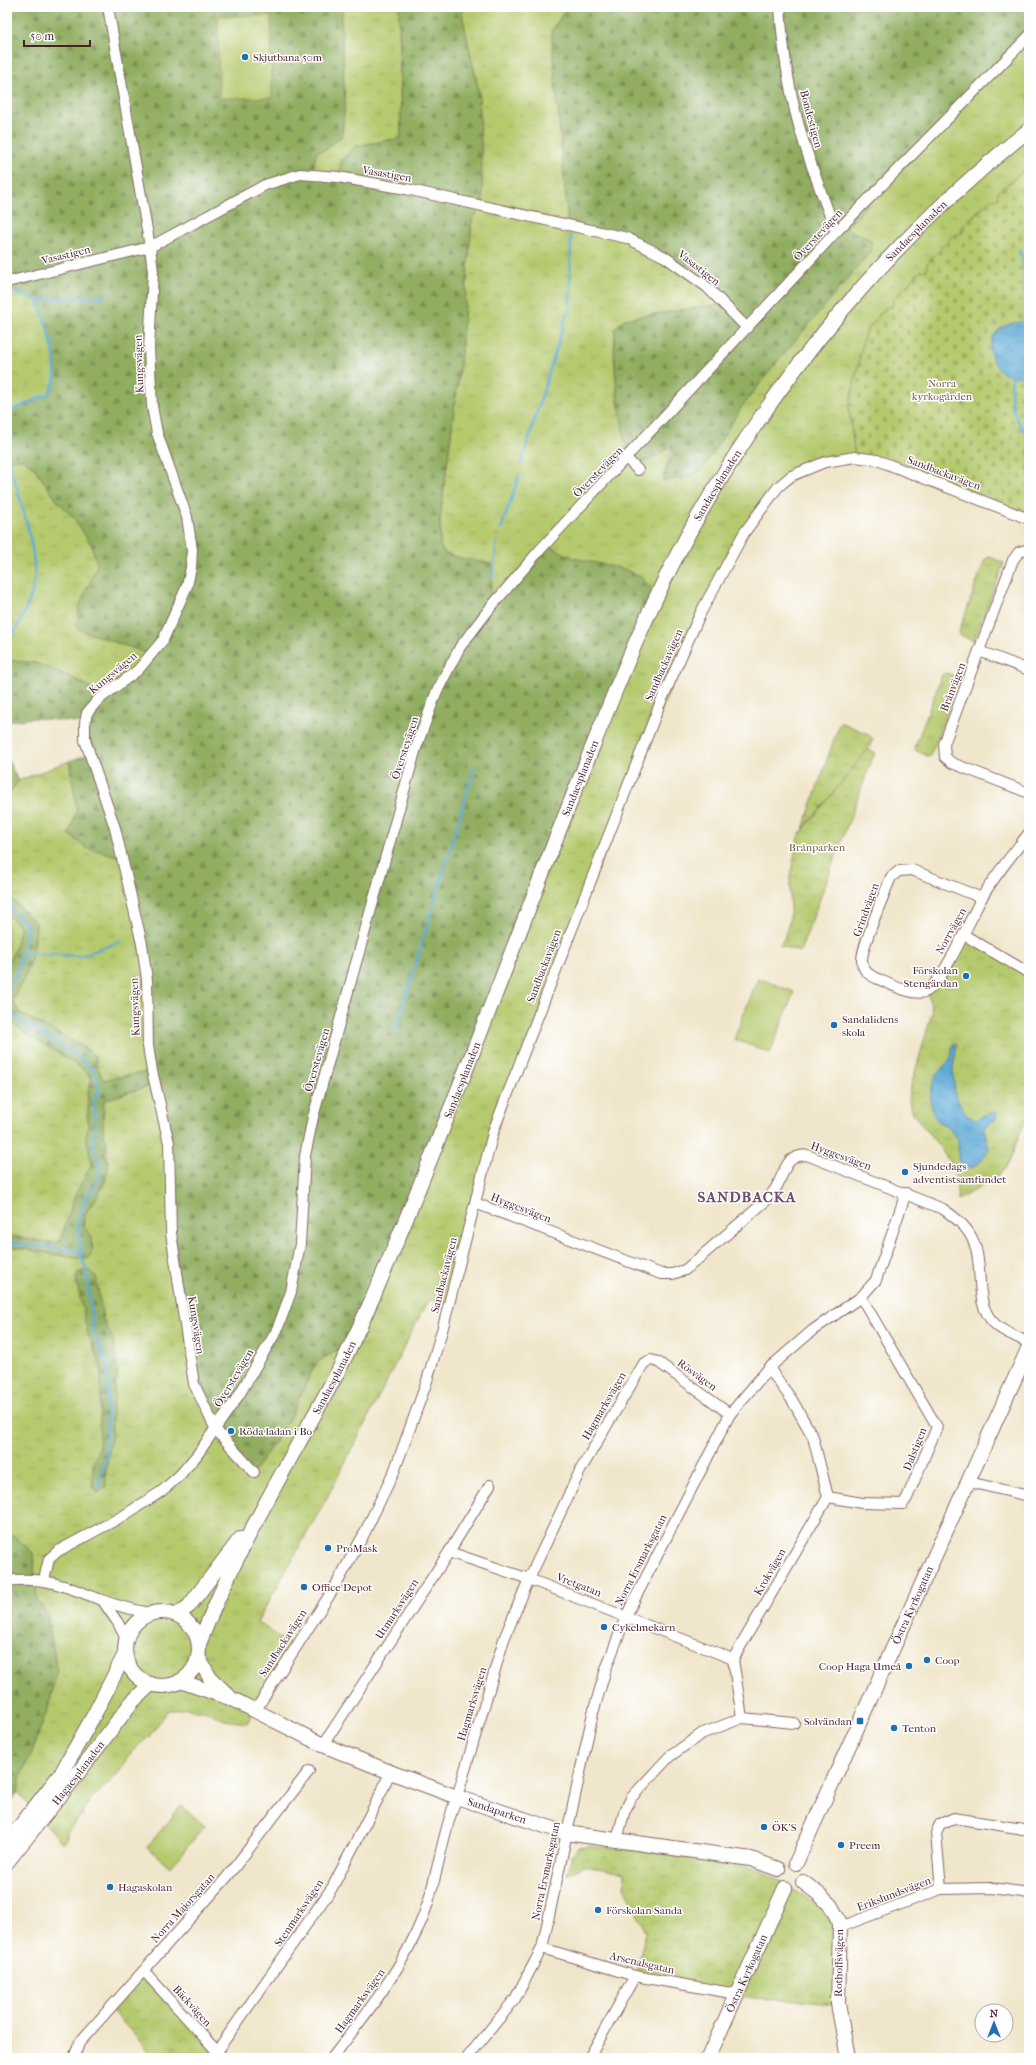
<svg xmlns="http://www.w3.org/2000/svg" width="1036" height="2065" font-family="'IM FELL French Canon',serif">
<defs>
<pattern id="grass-tufts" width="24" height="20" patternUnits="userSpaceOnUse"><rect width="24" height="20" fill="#b5c96d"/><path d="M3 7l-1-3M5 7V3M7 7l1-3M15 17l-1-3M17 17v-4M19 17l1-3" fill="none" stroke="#9dac5f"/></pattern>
<pattern id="forest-firs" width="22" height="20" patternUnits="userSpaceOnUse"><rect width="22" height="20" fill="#90ad60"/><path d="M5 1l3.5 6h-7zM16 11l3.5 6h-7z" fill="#788c4f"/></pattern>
<pattern id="cemetery-stones" width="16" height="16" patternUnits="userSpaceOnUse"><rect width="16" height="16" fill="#b5c96d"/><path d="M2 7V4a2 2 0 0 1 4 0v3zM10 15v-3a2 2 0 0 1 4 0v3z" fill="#9dac5f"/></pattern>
<pattern id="park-crowns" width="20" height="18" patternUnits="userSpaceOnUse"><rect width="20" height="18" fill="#b5c96d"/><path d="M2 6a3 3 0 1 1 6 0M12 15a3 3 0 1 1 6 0" fill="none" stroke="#9dac5f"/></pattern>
<pattern id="water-ripples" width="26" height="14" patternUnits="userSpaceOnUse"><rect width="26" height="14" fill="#5ba9d4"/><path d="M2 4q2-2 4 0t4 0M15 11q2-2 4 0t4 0" fill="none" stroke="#4d89ac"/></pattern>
</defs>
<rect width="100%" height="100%" fill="#fff"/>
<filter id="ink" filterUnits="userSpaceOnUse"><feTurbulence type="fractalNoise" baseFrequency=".025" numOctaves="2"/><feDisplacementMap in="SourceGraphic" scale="8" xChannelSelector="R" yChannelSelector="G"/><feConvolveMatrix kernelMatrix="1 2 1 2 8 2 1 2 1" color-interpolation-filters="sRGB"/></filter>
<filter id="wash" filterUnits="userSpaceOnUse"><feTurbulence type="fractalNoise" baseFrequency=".012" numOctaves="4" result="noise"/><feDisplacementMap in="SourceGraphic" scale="16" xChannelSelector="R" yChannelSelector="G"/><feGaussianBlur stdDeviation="0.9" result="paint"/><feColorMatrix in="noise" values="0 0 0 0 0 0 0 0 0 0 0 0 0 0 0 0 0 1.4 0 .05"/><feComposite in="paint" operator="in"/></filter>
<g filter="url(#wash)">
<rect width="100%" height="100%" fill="#f0e6cb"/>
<g fill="url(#grass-tufts)" stroke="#80744c">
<polygon points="343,7 399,7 401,138 355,146 338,177 314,175 314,162 317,152 327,149 345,104 341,21"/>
<path d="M462 7H567L551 32 627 238 665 257 724 304 647 315 615 329 614 357 618 405 645 463 673 444 663 480 702 470 741 408 871 240 846 228 1029 36V166L998 192 997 200 991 199 962 226V234L893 307H886L865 333 849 408 855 457 806 469 767 501 701 612 507 1095 449 1302 428 1300 329 1494 257 1622 295 1647 247 1723 224 1720 204 1710H191L188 1708 168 1711 148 1738 145 1739 127 1757C126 1769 105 1786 97 1794 92 1799 87 1805 82 1811L83 1814 67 1832V1839L63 1844 18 1792 21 1774 31 1755 49 1704 57 1670 47 1614 37 1600 33 1553 14 1536 7 1534V1246L80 1259 91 1238C89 1234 85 1229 84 1225 81 1213 101 1193 105 1182 111 1165 106 1147 103 1131 101 1121 103 1110 104 1100L155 1084 254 1471 288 1421 316 1363 353 1340 594 563 573 558 546 544 490 608 460 558 446 554 440 546V519L460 364 472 219 483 206 479 92 463 19Z"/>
<path d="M7 288 37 300C46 325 66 371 48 394L7 412Z"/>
<polygon points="7,454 9,460 23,459 33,466 58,502 75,519 92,546 98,565 79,607 152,655 106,695 66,675 36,663 7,660"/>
<polygon points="990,557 1004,563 974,641 960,635 959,632 985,559"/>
<polygon points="946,673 960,678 930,757 916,751 915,747 942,675"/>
<polygon points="840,722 868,734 873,739 865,755 803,829"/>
<path d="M69 761 77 809 70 834 86 848 122 856 142 944 152 1071 103 1080 97 1066 95 1056 82 1046 20 1013 13 1002C16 991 19 988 24 979 31 966 36 939 36 923L8 896 13 884 7 876V797L18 781Z"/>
<polygon points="7,914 20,926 15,948 7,966"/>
<polygon points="7,1018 26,1034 76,1064 90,1075 91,1081 88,1092 88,1126 86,1137 92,1164 81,1184 60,1241 56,1243 7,1236"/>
</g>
<g fill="url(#forest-firs)" stroke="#6d6646">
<path d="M7 7H343L341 21 345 104 342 136 327 149 317 152 314 162V175L338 177 342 159 355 146 401 138 399 7H462L463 19 479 92 483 206 472 219 460 364 440 519V546L446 555 493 564 490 607 546 544 573 558 624 569 642 578 657 595 353 1340 316 1363 288 1421 254 1472 216 1430 194 1384 178 1285 171 1174 155 1084 104 1100 103 1130 107 1142 105 1152 108 1163V1173L97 1197 85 1214 83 1224 91 1238 93 1250 89 1258 80 1259 7 1246V1236L56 1243 60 1241 75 1195 92 1163 86 1137 88 1126V1092L91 1081 90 1075 76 1064 26 1034 7 1018V966L15 948 20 927 7 914V876L13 884 8 896 36 923C36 939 31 965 24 979 19 989 16 990 13 1002L20 1013 82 1046 95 1056 97 1066 103 1080 151 1071 147 980 122 857 86 848 69 834 77 809 69 761 90 754 85 723 35 718 7 721V660L36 663 66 675 105 695 152 655 77 629 79 607 97 565 92 546 75 519 58 502 33 466 23 459 9 460 7 454V412L48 394C66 371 46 325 37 300L7 288Z"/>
<path d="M567 7H1029V36L846 228 871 240 872 250 777 362 741 408 702 470 689 477 663 481 672 454 673 445C659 454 645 468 628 458 620 415 613 373 615 329L624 319 723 304 707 287 627 238 568 225 551 32Z"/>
<polygon points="7,758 18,781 7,797"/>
<polygon points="89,1270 96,1276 103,1319 113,1340 118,1369 112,1412 112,1434 106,1470 106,1487 98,1493 92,1487 93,1464 99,1447 101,1367 88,1335 76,1279 78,1272"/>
<polygon points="7,1534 14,1536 33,1553 37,1600 47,1614 57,1670 49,1704 31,1755 21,1774 18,1792 7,1805"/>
</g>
<polygon fill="url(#cemetery-stones)" stroke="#80744c" points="1029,166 1029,519 855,457 849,408 865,333 886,307 893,307 893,300 920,271 927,270 927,263 955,234 962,234 962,227 991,199 997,199 998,192"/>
<g fill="url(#park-crowns)" stroke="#80744c">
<polygon points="868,749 875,752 800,952 780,945 784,939 790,918 790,877 798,837"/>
<path d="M964 935 1029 973V1119C1018 1127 1015 1154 1007 1166 998 1179 972 1191 958 1200L955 1174 943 1151 913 1114 908 1097 932 1013 928 991Z"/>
<polygon points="590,1846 642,1851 744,1864 764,1871 787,1887 802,1894 818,1905 831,1906 840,1923 838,2004 754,1998 635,1976 646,1932 624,1887 625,1873 584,1866 567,1875 572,1856 578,1848"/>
<polygon points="144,1971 223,2058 155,2058 154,2056 110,2009"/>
</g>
<g fill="#b5c96d" stroke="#80744c">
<polygon points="218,16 271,16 272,98 219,98"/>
<polygon points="758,978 794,992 770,1053 734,1039"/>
<polygon points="181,1806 205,1826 170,1867 147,1847"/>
</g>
<g fill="url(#water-ripples)" stroke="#526480">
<path d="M1023 322 1029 324V374C990 391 969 324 1023 322Z"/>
<path d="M955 1043 957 1045 953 1069 955 1095 966 1115 976 1120 988 1113H996L997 1116 996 1119 984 1128 989 1148C986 1156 978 1166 970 1169 950 1163 962 1151 957 1139 954 1128 938 1125 934 1115 928 1103 930 1084 938 1073 941 1068 947 1064 950 1059 953 1054 951 1049 953 1044Z"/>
</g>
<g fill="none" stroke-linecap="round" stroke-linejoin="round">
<g stroke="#5ba9d4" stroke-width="2.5">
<path d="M1019 250C1024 261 1024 269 1024 281 1024 298 1029 304 1023 322"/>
<path d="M7 290 37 300C46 325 66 371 48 394L7 412"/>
<polyline points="37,300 106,296"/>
<path d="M1012 376C1009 399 1011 419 1029 435"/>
<path d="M7 454C16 487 38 549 34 581 31 603 20 624 7 642"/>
<polyline points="521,464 570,304 571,236"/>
<polyline points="501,529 519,476"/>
<polyline points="492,577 497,541"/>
<path d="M7 906 27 925C26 950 17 971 7 992"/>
<polyline points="23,953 80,956 120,942"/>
<polyline points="7,1009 11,1015 74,1053 86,1064 94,1070 99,1089 94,1102 95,1134 93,1143 100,1166 100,1178 85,1201 78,1220 80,1251 87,1273 94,1336 106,1360 108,1371 106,1458 100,1476 99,1490"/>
<polyline points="395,1033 474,769"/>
<polyline points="7,1242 80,1251"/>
</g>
</g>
</g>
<g filter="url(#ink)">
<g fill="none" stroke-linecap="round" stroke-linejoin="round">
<g stroke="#846563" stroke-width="12">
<g id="street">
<polyline points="108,7 150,247 153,272 149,348 152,406 157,433 187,517 192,550 191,568 187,586 163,640 138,670 98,700 87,713 85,723 85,740 115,828 142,944 147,980 148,1046 152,1071 169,1143 171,1233 194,1384 216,1430 254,1472"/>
<path d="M780 7C783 53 790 99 804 143 814 173 825 203 836 232"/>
<polyline points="7,282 150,247 265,185 300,174 338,177 406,189 627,238 665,257 707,287 747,328"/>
<polyline points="627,459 638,470"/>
<polyline points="1029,549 1019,552 1013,560 944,744 945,757 952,763 1029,793"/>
<polyline points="979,651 1029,670"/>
<path d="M982 898 912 870 899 871 891 877C884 895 862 945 862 960 862 969 868 975 876 978 887 983 916 998 927 991 944 980 971 918 981 899 994 876 1013 854 1029 833"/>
<polyline points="964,935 1029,973"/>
<path d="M475 1203 661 1274H672L685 1270 768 1199C771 1194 775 1190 777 1186 786 1169 785 1156 807 1155L943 1209C956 1218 969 1228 974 1243 985 1269 972 1304 996 1325 1005 1333 1018 1337 1029 1343"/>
<polyline points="769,1368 792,1400 813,1437 828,1497"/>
<polyline points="969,1482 1029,1496"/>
<polyline points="828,1497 862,1503 903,1504 907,1498 937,1427 861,1297"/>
<polyline points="449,1552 529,1579 733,1659 742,1718"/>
<polyline points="44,1580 49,1559 58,1551 123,1516 162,1491 180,1475 197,1455 239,1395 277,1330 291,1292 300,1244 305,1156 313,1117 416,748 436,693 460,647 490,608 538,552 836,232 1029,36"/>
<path d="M7 1581C47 1576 66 1587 102 1600 117 1606 134 1610 150 1613"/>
<polyline points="103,1601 118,1623 126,1639"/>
<polyline points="733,1659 828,1497"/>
<polyline points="255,1711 336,1585 363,1536 394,1472 426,1384 443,1327 494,1129 659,706 701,612 744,533 778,487 791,476 825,462 855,457 877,460 1029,519"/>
<polyline points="323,1745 449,1552 490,1485"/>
<polyline points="617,1840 624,1813 631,1798 669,1757 701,1734 742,1718 794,1723"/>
<polyline points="941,1889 936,1833 940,1824 954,1818 1029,1830"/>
<polyline points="840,1927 941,1889 992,1888 1029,1893"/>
<polyline points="542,1948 635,1976 737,1994"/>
<polyline points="144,1971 223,2058"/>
<polyline points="74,2058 79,2043 227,1877 309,1771"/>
<polyline points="212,2058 332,1888 382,1791 390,1772"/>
<path d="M332 2058C366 2014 402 1970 423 1917 438 1878 441 1836 457 1797L504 1639 529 1579 581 1469 644 1363 651 1360 658 1362 730 1414"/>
<polyline points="467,2058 515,1999 542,1948 593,1713 606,1669 626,1616 730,1414 769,1368 813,1330 861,1297 876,1280 906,1193"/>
<polyline points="589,2058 635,1976"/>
</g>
</g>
<g stroke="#846563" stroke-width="16">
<g id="secondary">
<circle cx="162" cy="1649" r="37"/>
<polyline points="177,1615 189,1606 240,1539"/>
<path id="s1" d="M199 1644C235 1551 287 1466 334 1379 357 1335 377 1289 396 1243 461 1089 518 932 580 778 615 691 649 603 695 522 783 368 890 240 1029 130"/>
<polyline points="198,1657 210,1678 229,1696"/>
<path id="s2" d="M180 1681 232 1699 323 1745 390 1772 457 1797 566 1833 751 1859 778 1869"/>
<polyline points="7,1843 62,1772 94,1715 125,1654"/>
<path id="s3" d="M7 1862 72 1781 132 1702 151 1684"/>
<path id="s4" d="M796 1863 1029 1347"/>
<polyline points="803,1882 820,1895 831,1906 840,1923 838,2004 848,2058"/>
<path id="s5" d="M708 2058 785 1888"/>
</g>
</g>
<use href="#street" stroke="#fff" stroke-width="10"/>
<use href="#secondary" stroke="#fff" stroke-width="14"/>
</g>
</g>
<g fill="#1f6fb2" stroke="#fff" stroke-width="1.5">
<circle cx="245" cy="57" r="4"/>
<circle cx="966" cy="976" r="4"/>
<circle cx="834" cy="1025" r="4"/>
<circle cx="905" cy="1172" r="4"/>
<circle cx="231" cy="1431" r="4"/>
<circle cx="328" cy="1548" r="4"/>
<circle cx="304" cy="1587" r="4"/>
<circle cx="604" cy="1627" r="4"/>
<circle cx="927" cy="1660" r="4"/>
<circle cx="909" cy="1666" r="4"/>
<rect x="856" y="1717" width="8" height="8" rx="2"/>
<circle cx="894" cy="1728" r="4"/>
<circle cx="764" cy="1827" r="4"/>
<circle cx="841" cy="1845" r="4"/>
<circle cx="110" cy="1887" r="4"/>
<circle cx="598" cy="1910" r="4"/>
</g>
<g text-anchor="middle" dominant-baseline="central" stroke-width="3" stroke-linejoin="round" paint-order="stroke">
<g font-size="11" fill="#4a1f2b" stroke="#fff" text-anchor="start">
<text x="253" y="57">Skjutbana 50m</text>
<text x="958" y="970" text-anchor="end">Förskolan<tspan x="958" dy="13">Stengärdan</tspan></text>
<text x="842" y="1019">Sandalidens<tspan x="842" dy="13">skola</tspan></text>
<text x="913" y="1166">Sjundedags<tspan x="913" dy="13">adventistsamfundet</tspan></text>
<text x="239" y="1431">Röda ladan i Bo</text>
<text x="336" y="1548">ProMask</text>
<text x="312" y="1587">Office Depot</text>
<text x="612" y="1627">Cykelmekarn</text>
<text x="935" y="1660">Coop</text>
<text x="901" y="1666" text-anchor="end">Coop Haga Umeå</text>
<text x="852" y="1721" text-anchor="end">Solvändan</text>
<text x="902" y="1728">Tenton</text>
<text x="772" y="1827">ÖK'S</text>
<text x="849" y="1845">Preem</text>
<text x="118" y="1887">Hagaskolan</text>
<text x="606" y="1910">Förskolan Sanda</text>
</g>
<g font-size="11" fill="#4a1f2b" stroke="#fff">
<text transform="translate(811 119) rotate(75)">Bondestigen</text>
<text transform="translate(387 174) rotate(10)">Vasastigen</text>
<text stroke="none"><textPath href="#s1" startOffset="1595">Sandaesplanaden</textPath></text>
<text transform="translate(818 235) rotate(-47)">Överstevägen</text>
<text transform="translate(66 255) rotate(-14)">Vasastigen</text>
<text transform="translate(699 268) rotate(38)">Vasastigen</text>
<text transform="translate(139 364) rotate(-92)">Kungsvägen</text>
<text transform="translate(598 472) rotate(-46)">Överstevägen</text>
<text transform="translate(944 473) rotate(21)">Sandbackavägen</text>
<text stroke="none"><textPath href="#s1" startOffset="1271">Sandaesplanaden</textPath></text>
<text transform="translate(664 665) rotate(-66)">Sandbackavägen</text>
<text transform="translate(113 673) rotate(-40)">Kungsvägen</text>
<text transform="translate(953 687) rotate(-69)">Brånvägen</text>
<text transform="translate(405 748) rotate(-72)">Överstevägen</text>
<text stroke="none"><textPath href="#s1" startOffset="947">Sandaesplanaden</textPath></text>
<text transform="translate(866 910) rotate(-70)">Grindvägen</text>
<text transform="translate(951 931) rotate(-61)">Norrvägen</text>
<text transform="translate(544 966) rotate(-69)">Sandbackavägen</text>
<text transform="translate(135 1007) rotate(-92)">Kungsvägen</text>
<text transform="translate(317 1060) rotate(-74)">Överstevägen</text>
<text stroke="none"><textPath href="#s1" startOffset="623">Sandaesplanaden</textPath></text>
<text transform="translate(841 1156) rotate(20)">Hyggesvägen</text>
<text transform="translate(521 1208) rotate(21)">Hyggesvägen</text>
<text transform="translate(444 1275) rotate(-76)">Sandbackavägen</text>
<text transform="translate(196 1325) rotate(81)">Kungsvägen</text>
<text transform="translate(697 1375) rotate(36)">Rösvägen</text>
<text transform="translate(234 1378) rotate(-59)">Överstevägen</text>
<text stroke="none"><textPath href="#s1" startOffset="299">Sandaesplanaden</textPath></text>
<text transform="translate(604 1406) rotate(-60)">Hagmarksvägen</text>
<text transform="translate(915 1449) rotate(-68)">Dalstigen</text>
<text transform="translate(641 1560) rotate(-63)">Norra Ersmarksgatan</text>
<text transform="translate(770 1572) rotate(-60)">Krokvägen</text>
<text transform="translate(579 1585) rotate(21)">Vretgatan</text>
<text stroke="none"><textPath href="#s4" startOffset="283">Östra Kyrkogatan</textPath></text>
<text transform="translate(397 1609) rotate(-57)">Utmarksvägen</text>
<text transform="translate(283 1643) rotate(-57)">Sandbackavägen</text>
<text transform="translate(472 1704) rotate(-73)">Hagmarksvägen</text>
<text stroke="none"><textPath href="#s3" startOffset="114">Hagaesplanaden</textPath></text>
<text stroke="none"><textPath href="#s2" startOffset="343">Sandaparken</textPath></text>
<text transform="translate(546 1871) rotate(-78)">Norra Ersmarksgatan</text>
<text transform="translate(894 1894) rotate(-21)">Erikslundsvägen</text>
<text transform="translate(183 1908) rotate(-48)">Norra Majorsgatan</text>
<text transform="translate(299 1913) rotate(-56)">Stenmarksvägen</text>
<text transform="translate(642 1963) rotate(13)">Arsenalsgatan</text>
<text transform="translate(839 1963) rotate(-89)">Rothoffsvägen</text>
<text stroke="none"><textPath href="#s5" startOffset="93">Östra Kyrkogatan</textPath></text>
<text transform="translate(360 2001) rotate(-54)">Hagmarksvägen</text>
<text transform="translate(192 2006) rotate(48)">Bäckvägen</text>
</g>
<g font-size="11" fill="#6f5a42" stroke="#fff">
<text x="942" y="383">Norra<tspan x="942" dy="13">kyrkogården</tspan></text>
<text x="817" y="847">Brånparken</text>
</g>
<g font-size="15" font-weight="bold" letter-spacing="1" fill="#6e4c6d" stroke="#fff">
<text x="747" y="1197">SANDBACKA</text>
</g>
</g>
<rect width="1036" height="2065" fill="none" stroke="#fff" stroke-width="24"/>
<g transform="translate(994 2023)"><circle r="19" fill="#ffffff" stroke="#b7a5aa"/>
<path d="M0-3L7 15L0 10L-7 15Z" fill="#1f6fb2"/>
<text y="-6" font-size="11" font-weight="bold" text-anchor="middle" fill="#4a1f2b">N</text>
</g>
<path d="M24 40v6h66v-6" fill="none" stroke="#4a1f2b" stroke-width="2"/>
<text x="30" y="40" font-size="12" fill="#4a1f2b" stroke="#ffffff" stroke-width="3" paint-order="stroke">50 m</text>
</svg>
